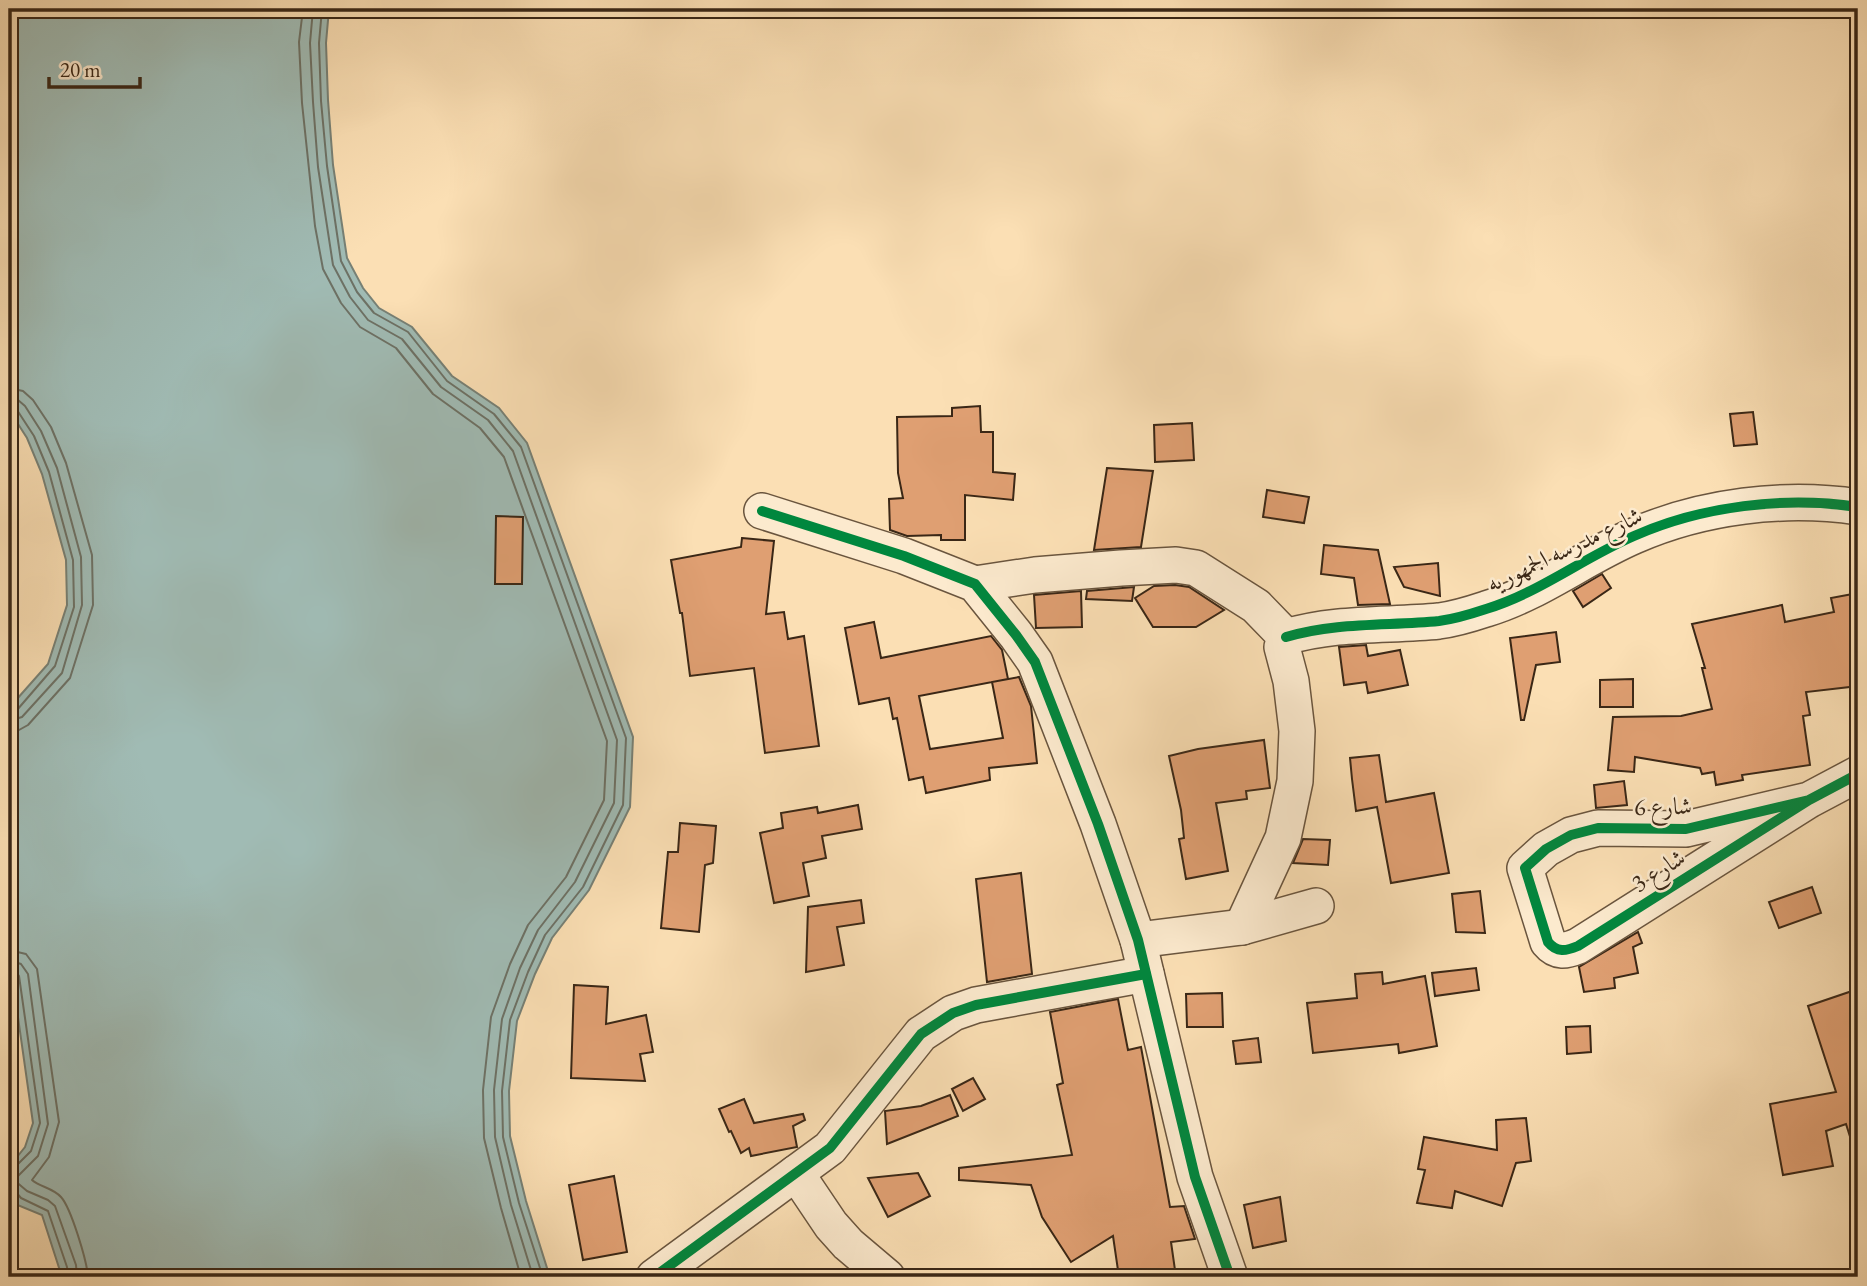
<svg xmlns="http://www.w3.org/2000/svg" width="1867" height="1286" font-family="'EB Garamond',Amiri,serif">
<rect width="100%" height="100%" fill="#fbdfb4"/>
<filter id="stains"><feTurbulence type="fractalNoise" baseFrequency=".00286" numOctaves="4"/><feColorMatrix values="0 0 0 0 .2 0 0 0 0 .09 0 0 0 0 .02 0 0 0 .5 -.17"/></filter>
<radialGradient id="worn" r=".72"><stop offset=".6" stop-color="#630" stop-opacity="0"/><stop offset="1" stop-color="#630" stop-opacity=".3"/></radialGradient>
<polygon fill="#a0bbb4" stroke="#778075" stroke-width="2" points="9,9 329,9 326,43 328,100 333,165 347,258 363,288 379,308 412,327 452,376 499,408 527,443 633,737 630,807 589,890 552,938 535,974 517,1021 509,1091 510,1136 526,1201 547,1268 547,1277 62,1277 42,1215 15,1204 9,1193 9,1167 25,1147 33,1123 9,954 9,708 48,664 67,605 66,560 42,474 27,438 9,410"/>
<g fill="none" stroke-linecap="round" stroke-linejoin="round">
<g stroke="#6d7165" stroke-width="2">
<polyline points="303,9 299,42 302,103 315,226 323,269 341,303 360,327 396,348 433,394 480,428 504,457 607,741 604,800 566,877 528,925 510,964 491,1017 483,1090 484,1138 501,1208 521,1277"/>
<polyline points="313,9 310,43 313,102 318,167 333,265 350,297 368,320 402,339 441,387 488,420 513,451 617,740 614,803 575,882 538,930 520,968 502,1019 494,1090 495,1137 511,1205 531,1270 531,1277"/>
<polyline points="322,9 319,43 321,101 327,166 341,261 357,292 374,313 408,332 447,381 494,414 521,447 626,738 623,805 583,887 545,935 528,972 510,1020 502,1091 503,1137 519,1203 540,1268 540,1277"/>
<polyline points="9,388 23,391 33,400 51,427 66,463 92,555 93,605 70,678 28,725 19,730 9,731"/>
<polyline points="9,399 18,400 25,406 41,431 57,468 81,557 82,605 62,673 22,717 9,721"/>
<polyline points="9,407 17,410 34,436 49,472 73,560 74,607 55,666 17,710 9,712"/>
<path d="M9 950 26 954 37 969 59 1122 49 1157 32 1180C40 1187 53 1188 61 1197 71 1208 87 1261 88 1277"/>
<polyline points="9,960 21,964 28,974 48,1124 38,1156 14,1180 27,1191 48,1200 55,1206 76,1265 77,1277"/>
<polyline points="9,969 15,970 19,976 40,1123 31,1151 16,1166 9,1168"/>
<polyline points="9,1190 15,1191 21,1198 48,1211 67,1267 68,1277"/>
</g>
</g>
<g fill="#df9f72" stroke="#3a2716" stroke-width="2">
<polygon points="980,406 981,432 993,432 993,472 1015,474 1013,500 965,495 965,540 941,540 941,535 907,536 890,530 889,499 903,498 898,473 897,417 952,416 952,408"/>
<polygon points="1753,412 1757,444 1734,446 1730,414"/>
<polygon points="1192,423 1194,460 1155,462 1154,425"/>
<polygon points="1107,468 1153,471 1141,547 1094,550"/>
<polygon points="1267,490 1309,497 1304,523 1263,517"/>
<polygon points="496,516 523,517 522,584 495,584"/>
<polygon points="742,538 774,541 766,614 784,612 788,639 804,636 819,746 765,753 754,668 690,676 682,613 680,613 671,560 741,547"/>
<polygon points="1324,545 1378,550 1390,604 1358,605 1354,578 1321,574"/>
<polygon points="1438,563 1440,596 1404,587 1394,567"/>
<polygon points="1602,574 1611,588 1583,607 1573,591"/>
<polygon points="1175,585 1189,587 1224,610 1196,627 1153,627 1135,598 1154,586"/>
<polygon points="1134,587 1132,601 1086,599 1087,591"/>
<polygon points="1081,591 1082,627 1036,628 1034,595"/>
<polygon points="1858,593 1858,686 1806,692 1810,715 1803,716 1810,765 1742,775 1743,780 1716,785 1714,772 1702,774 1700,768 1635,757 1634,772 1608,770 1613,717 1681,716 1712,709 1702,668 1705,668 1692,624 1782,605 1785,622 1834,612 1831,598"/>
<polygon points="874,622 881,658 991,636 1002,650 1008,679 919,696 930,749 1003,738 992,682 1019,677 1031,706 1037,763 989,768 990,780 926,793 923,777 909,780 897,718 893,719 889,698 859,704 845,628"/>
<polygon points="1556,632 1560,662 1536,665 1524,720 1521,720 1510,638"/>
<polygon points="1366,645 1368,656 1400,650 1408,685 1368,693 1366,682 1344,685 1339,647"/>
<polygon points="1633,679 1633,707 1600,707 1600,680"/>
<polygon points="1264,740 1270,788 1246,791 1247,799 1216,803 1228,871 1186,879 1179,839 1184,838 1181,810 1169,756 1198,749"/>
<polygon points="1379,755 1386,802 1434,793 1449,873 1391,883 1377,807 1356,811 1352,779 1350,758"/>
<polygon points="1624,781 1627,805 1596,808 1594,785"/>
<polygon points="858,805 862,829 822,836 826,858 803,863 809,896 774,903 760,833 783,828 781,813 817,807 818,813"/>
<polygon points="680,823 716,826 713,863 705,865 699,932 661,928 668,852 678,852"/>
<polygon points="1303,839 1330,840 1328,865 1293,863"/>
<polygon points="1021,873 1032,974 987,982 976,879"/>
<polygon points="1812,887 1821,913 1779,928 1769,902"/>
<polygon points="1480,891 1485,933 1456,932 1452,894"/>
<polygon points="861,900 864,923 837,927 844,965 806,972 808,907"/>
<polygon points="1638,932 1642,943 1633,947 1638,973 1614,978 1615,988 1584,992 1579,967"/>
<polygon points="1476,968 1479,990 1435,996 1432,973"/>
<polygon points="1382,972 1383,984 1425,976 1437,1046 1399,1053 1398,1044 1313,1053 1307,1003 1357,998 1355,974"/>
<polygon points="574,985 608,987 606,1024 646,1015 653,1052 640,1054 645,1081 571,1078"/>
<polygon points="1858,989 1858,1145 1853,1146 1846,1124 1826,1131 1833,1166 1783,1175 1770,1104 1836,1092 1808,1006"/>
<polygon points="1222,993 1223,1027 1187,1027 1186,994"/>
<polygon points="1118,999 1128,1050 1141,1047 1170,1207 1184,1206 1195,1239 1171,1242 1176,1277 1119,1277 1113,1236 1071,1262 1042,1217 1031,1185 959,1180 959,1168 1072,1155 1057,1085 1063,1083 1050,1012"/>
<polygon points="1590,1026 1591,1052 1567,1054 1566,1027"/>
<polygon points="1258,1038 1261,1062 1236,1064 1233,1041"/>
<polygon points="973,1078 985,1099 963,1111 952,1089"/>
<polygon points="950,1095 958,1116 887,1144 885,1111 921,1106"/>
<polygon points="744,1099 754,1123 803,1114 805,1120 793,1126 797,1147 751,1156 749,1148 741,1153 731,1131 729,1132 719,1109"/>
<polygon points="1526,1118 1531,1161 1516,1163 1502,1206 1455,1191 1452,1208 1417,1203 1425,1170 1418,1169 1424,1137 1497,1150 1496,1120"/>
<polygon points="918,1173 930,1196 888,1217 868,1178"/>
<polygon points="614,1176 627,1252 583,1260 569,1185"/>
<polygon points="1280,1197 1286,1241 1253,1248 1244,1205"/>
</g>
<g fill="none" stroke-linecap="round" stroke-linejoin="round">
<g stroke="#6a553e" stroke-width="38">
<g id="street">
<polyline points="762,511 904,556 975,584 1016,635 1035,662 1098,824 1138,940 1195,1177 1230,1277"/>
<polyline points="975,584 1035,575 1121,568 1176,565 1196,568 1256,606 1286,637"/>
<path d="M1286 637C1336 622 1388 626 1439 621 1455 619 1471 614 1486 609 1539 593 1583 558 1634 536 1702 506 1784 496 1858 507"/>
<path d="M1809 800 1686 829 1598 828 1571 835 1546 849 1525 868 1548 942C1557 953 1566 951 1578 946L1809 800 1858 774"/>
<polyline points="1242,927 1283,838 1295,781 1297,731 1291,681 1282,647 1286,637"/>
<polyline points="1138,940 1242,927 1316,906"/>
<polyline points="796,1173 831,1225 848,1244 887,1277"/>
<polyline points="654,1277 830,1148 921,1034 953,1013 976,1005 1146,974"/>
</g>
</g>
<use href="#street" stroke="#fceace" stroke-width="35"/>
<g stroke="#fceace" stroke-width="15">
<g id="cycleway">
<polyline points="762,511 904,556 975,584 1016,635 1035,662 1098,824 1138,940 1195,1177 1230,1277"/>
<path d="M1286 637C1336 622 1388 626 1439 621 1455 619 1471 614 1486 609 1539 593 1583 558 1634 536 1702 506 1784 496 1858 507"/>
<path d="M1809 800 1686 829 1598 828 1571 835 1546 849 1525 868 1548 942C1557 953 1566 951 1578 946L1809 800 1858 774"/>
<polyline points="654,1277 830,1148 921,1034 953,1013 976,1005 1146,974"/>
</g>
</g>
<use href="#cycleway" stroke="#00873e" stroke-width="10"/>
</g>
<g text-anchor="middle" dominant-baseline="central" stroke-width="5" stroke-linejoin="round" paint-order="stroke">
<g font-size="24" fill="#3a2716" stroke="#fceace">
<text transform="translate(1564 549) rotate(-25)">شارع مدرسه الجمهوريه</text>
<text transform="translate(1663 806) rotate(-1)">شارع 6</text>
<text transform="translate(1658 870) rotate(-32)">شارع 3</text>
</g>
</g>
<rect width="1867" height="1286" fill="none" stroke="#fbdfb4" stroke-width="35"/>
<rect x="10" y="10" width="1846" height="1265" fill="none" stroke="#3a2716" stroke-width="3.5"/>
<rect x="18" y="18" width="1832" height="1251" fill="none" stroke="#3a2716" stroke-width="2"/>
<path d="M49 77v10h91v-10" fill="none" stroke="#3a2716" stroke-width="3.5"/>
<text x="60" y="77" font-size="21" fill="#3a2716" stroke="#fceace" stroke-width="5" paint-order="stroke">20 m</text>
<rect width="100%" height="100%" filter="url(#stains)"/>
<rect width="100%" height="100%" fill="url(#worn)"/>
</svg>
